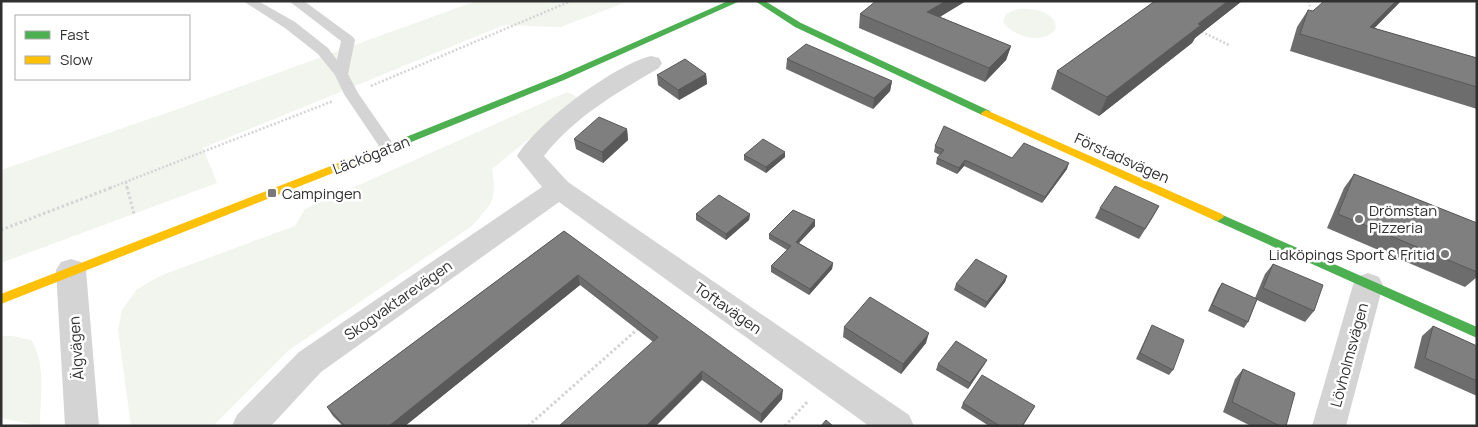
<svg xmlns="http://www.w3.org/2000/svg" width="1478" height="427" font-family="Manrope,sans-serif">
<rect width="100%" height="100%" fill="#fff"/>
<g fill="#f2f5ed">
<polygon points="476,1 629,1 561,27 504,25 203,148 217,183 1,263 1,170 178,109"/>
<path d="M1017 9C1031 8 1054 10 1056 28 1045 46 1013 37 1003 22L1006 14Z"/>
<path d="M567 92 579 98 492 169C497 200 493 202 472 226L289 350 213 426H131L118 330 122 310 137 289 162 275 295 226 305 209Z"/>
<path d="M1 336H13L31 340C47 364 40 398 40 426L1 418Z"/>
</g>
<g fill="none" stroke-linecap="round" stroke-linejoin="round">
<g stroke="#d4d4d4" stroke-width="2.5" stroke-dasharray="2 2" stroke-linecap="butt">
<polyline points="1308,1 1310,6"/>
<polyline points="936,15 947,20"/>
<polyline points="1198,30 1229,45"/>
<polyline points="371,86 571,1"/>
<polyline points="126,182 127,188"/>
<polyline points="110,188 333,101"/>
</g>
<g stroke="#d4d4d4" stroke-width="3" stroke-dasharray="2.5 2.5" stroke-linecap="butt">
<polyline points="127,187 134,214"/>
<polyline points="1,230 113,187"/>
<polyline points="528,426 640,327"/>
<polyline points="785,426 808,401"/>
</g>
<polygon fill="#d4d4d4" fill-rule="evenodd" points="243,1 258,1 295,22 328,48 337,60 341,41 289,1 304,1 353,37 355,40 348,74 358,93 396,148 393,152 383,152 344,94 335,75 318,54 285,28"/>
<g fill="#d4d4d4" fill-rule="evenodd">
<path d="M651 56 659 58 662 63 659 68C618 92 574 117 544 156L568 182 909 415 914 426H869L559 202 321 372 271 426H232L237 415 299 352 542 187 517 156C537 123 614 65 651 56Z"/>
<polygon points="71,259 81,262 86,270 99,426 65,426 56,270 61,262"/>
<polygon points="1368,273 1379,277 1383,285 1346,426 1312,426 1353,285 1357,277"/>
</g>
<g fill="#4caf50" fill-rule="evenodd">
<polygon points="728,1 740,1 564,80 394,149 386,149 385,147 386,145 558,76"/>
<polygon points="755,1 765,1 801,23 990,111 991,113 986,116 982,115 795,27"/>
<polygon points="1218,213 1477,327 1477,338 1214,220 1212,217 1214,214"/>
</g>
<g fill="#ffc107" fill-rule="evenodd">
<polygon points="986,110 1222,214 1224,217 1218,221 1214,220 982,115 981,113"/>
<polygon points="390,143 395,147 394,149 1,304 1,294"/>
</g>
</g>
<g fill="#6d6d6d">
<polygon points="876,1 966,1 940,17 1011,46 1006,60 985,82 859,28 860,14"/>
<polygon points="1155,1 1242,1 1195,38 1192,43 1099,116 1051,89 1057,71"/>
<polygon points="1401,1 1374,28 1477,58 1477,109 1290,51 1297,27 1308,10 1313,11"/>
<polygon points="787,59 892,81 890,91 873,109 786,69"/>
<polygon points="706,74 707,84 679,100 658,85 657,75"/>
<polygon points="627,129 628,140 603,163 576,149 574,139"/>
<polygon points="935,146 1012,158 1067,169 1042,203 964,166 957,174 936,164 937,158 940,155 934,152"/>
<polygon points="744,155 785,157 766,173 744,160"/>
<polygon points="1354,174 1477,223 1477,277 1465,287 1327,228 1344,188"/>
<polygon points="1159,206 1139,239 1095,218 1100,208"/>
<polygon points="696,214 750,214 749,220 726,240 696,220"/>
<polygon points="815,220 815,226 799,243 833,263 832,269 809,295 771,272 771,266 787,250 769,239 769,234"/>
<polygon points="564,231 782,399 761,423 702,380 580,285 405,426 343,426 333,416 327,407"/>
<polygon points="1273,264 1314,311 1305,322 1257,300 1248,322 1244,328 1208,311 1218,289 1222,283 1255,298 1265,274"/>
<polygon points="1007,276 1005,282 985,308 954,290 956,284"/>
<polygon points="1152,325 1173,370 1169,375 1136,359 1149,331"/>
<polygon points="1433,326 1477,346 1477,396 1414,368 1422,336"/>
<polygon points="844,327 926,343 901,374 843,337"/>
<polygon points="987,360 984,365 968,389 936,370 938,364"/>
<polygon points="1243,369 1286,426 1251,426 1223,412 1235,379"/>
<polygon points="963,403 1035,406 1023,426 989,426 961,408"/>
</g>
<g fill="#595959">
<polygon points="946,1 966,1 924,26 927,12"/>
<polygon points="1228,1 1242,1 1195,38 1192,43 1099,116 1107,97 1198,24"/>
<polygon points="1396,1 1401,1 1358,45 1370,27"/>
<polygon points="1011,46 1006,60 985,82 989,68"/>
<polygon points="706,74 707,84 679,100 678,90"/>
<polygon points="892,81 890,91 873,109 874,98"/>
<polygon points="627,129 628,140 603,163 602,152"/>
<polygon points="785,152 785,157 766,173 766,167"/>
<polygon points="965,160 964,166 957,174 959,168"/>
<polygon points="1069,163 1067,169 1042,203 1045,197"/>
<polygon points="1159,206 1153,217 1139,239 1145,229"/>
<polygon points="750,214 749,220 726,240 726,234"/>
<polygon points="815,220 815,226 795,247 796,242"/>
<polygon points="833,263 832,269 809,295 810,289"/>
<polygon points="578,275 580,285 405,426 389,426"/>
<polygon points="1007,276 1005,282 985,308 987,302"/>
<polygon points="929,333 926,343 901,374 903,364"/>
<polygon points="987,360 984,365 968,389 970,383"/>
<polygon points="702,371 702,380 656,426 646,426"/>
<polygon points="783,390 782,399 761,423 761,414"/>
</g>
<g fill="#7f7f7f" stroke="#595959">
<polygon points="876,1 946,1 927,12 1011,46 989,68 860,14"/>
<polygon points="1155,1 1228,1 1198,24 1201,25 1107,97 1057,71"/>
<polygon points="1324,1 1396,1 1370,27 1477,58 1477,87 1300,34 1308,10 1313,11"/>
<polygon points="806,44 892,81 874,98 787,59"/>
<polygon points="685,59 706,74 678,90 657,75"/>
<polygon points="599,117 627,129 602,152 574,139"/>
<polygon points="944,126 1012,158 1024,143 1069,163 1045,197 965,160 959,168 937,158 944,150 935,146"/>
<polygon points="763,139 785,152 766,167 744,155"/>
<polygon points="1354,174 1477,223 1477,272 1338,214"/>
<polygon points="1115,186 1159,206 1145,229 1100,208"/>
<polygon points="719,195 750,214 726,234 696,214"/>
<polygon points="793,210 815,220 796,242 833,263 810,289 771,266 791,246 769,234"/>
<polygon points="564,231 783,390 761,414 702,371 646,426 559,426 658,337 578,275 389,426 345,426 327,407"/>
<polygon points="976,259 1007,276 987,302 956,284"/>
<polygon points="1273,264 1323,285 1314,311 1263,288"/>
<polygon points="1222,283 1257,299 1248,322 1212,305"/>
<polygon points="870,297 929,333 903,364 844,327"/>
<polygon points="1152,325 1184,340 1173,370 1140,353"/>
<polygon points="1433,326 1477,346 1477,381 1425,358"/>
<polygon points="956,341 987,360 970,383 938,364"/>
<polygon points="1243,369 1295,393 1286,426 1280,426 1232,402"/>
<polygon points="982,375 1035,406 1022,426 1000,426 963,403"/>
<polygon points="826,420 833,426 821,426"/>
</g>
<g fill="#787878" stroke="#fff" stroke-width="2">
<rect x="267" y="188" width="10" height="10" rx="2.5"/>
<circle cx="1359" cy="219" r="5"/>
<circle cx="1445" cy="254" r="5"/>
</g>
<g text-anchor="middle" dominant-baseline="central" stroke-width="5" stroke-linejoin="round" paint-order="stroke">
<g font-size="15" fill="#303030" stroke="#fff">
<text transform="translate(371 155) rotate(-21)">Läckögatan</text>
<text transform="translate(1122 158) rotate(24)">Förstadsvägen</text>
<text transform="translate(398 300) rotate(-35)">Skogvaktarevägen</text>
<text transform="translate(728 308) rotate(35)">Toftavägen</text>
<text transform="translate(76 348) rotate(-94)">Älgvägen</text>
<text transform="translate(1349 355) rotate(-75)">Lövholmsvägen</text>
</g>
<g font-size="15" fill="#303030" stroke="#fff" text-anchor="start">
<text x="282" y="193">Campingen</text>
<text x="1369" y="210">Drömstan<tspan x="1369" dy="17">Pizzeria</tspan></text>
<text x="1435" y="254" text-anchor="end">Lidköpings Sport &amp; Fritid</text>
</g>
</g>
<rect width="1478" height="427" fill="none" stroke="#303030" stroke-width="5"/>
<rect x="15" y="15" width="175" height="65" fill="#ffffff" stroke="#acacac"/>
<rect x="25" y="31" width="25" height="8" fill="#4caf50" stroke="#acacac"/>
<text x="60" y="40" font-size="15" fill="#303030">Fast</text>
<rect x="25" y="56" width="25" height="8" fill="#ffc107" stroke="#acacac"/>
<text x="60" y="65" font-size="15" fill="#303030">Slow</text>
</svg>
